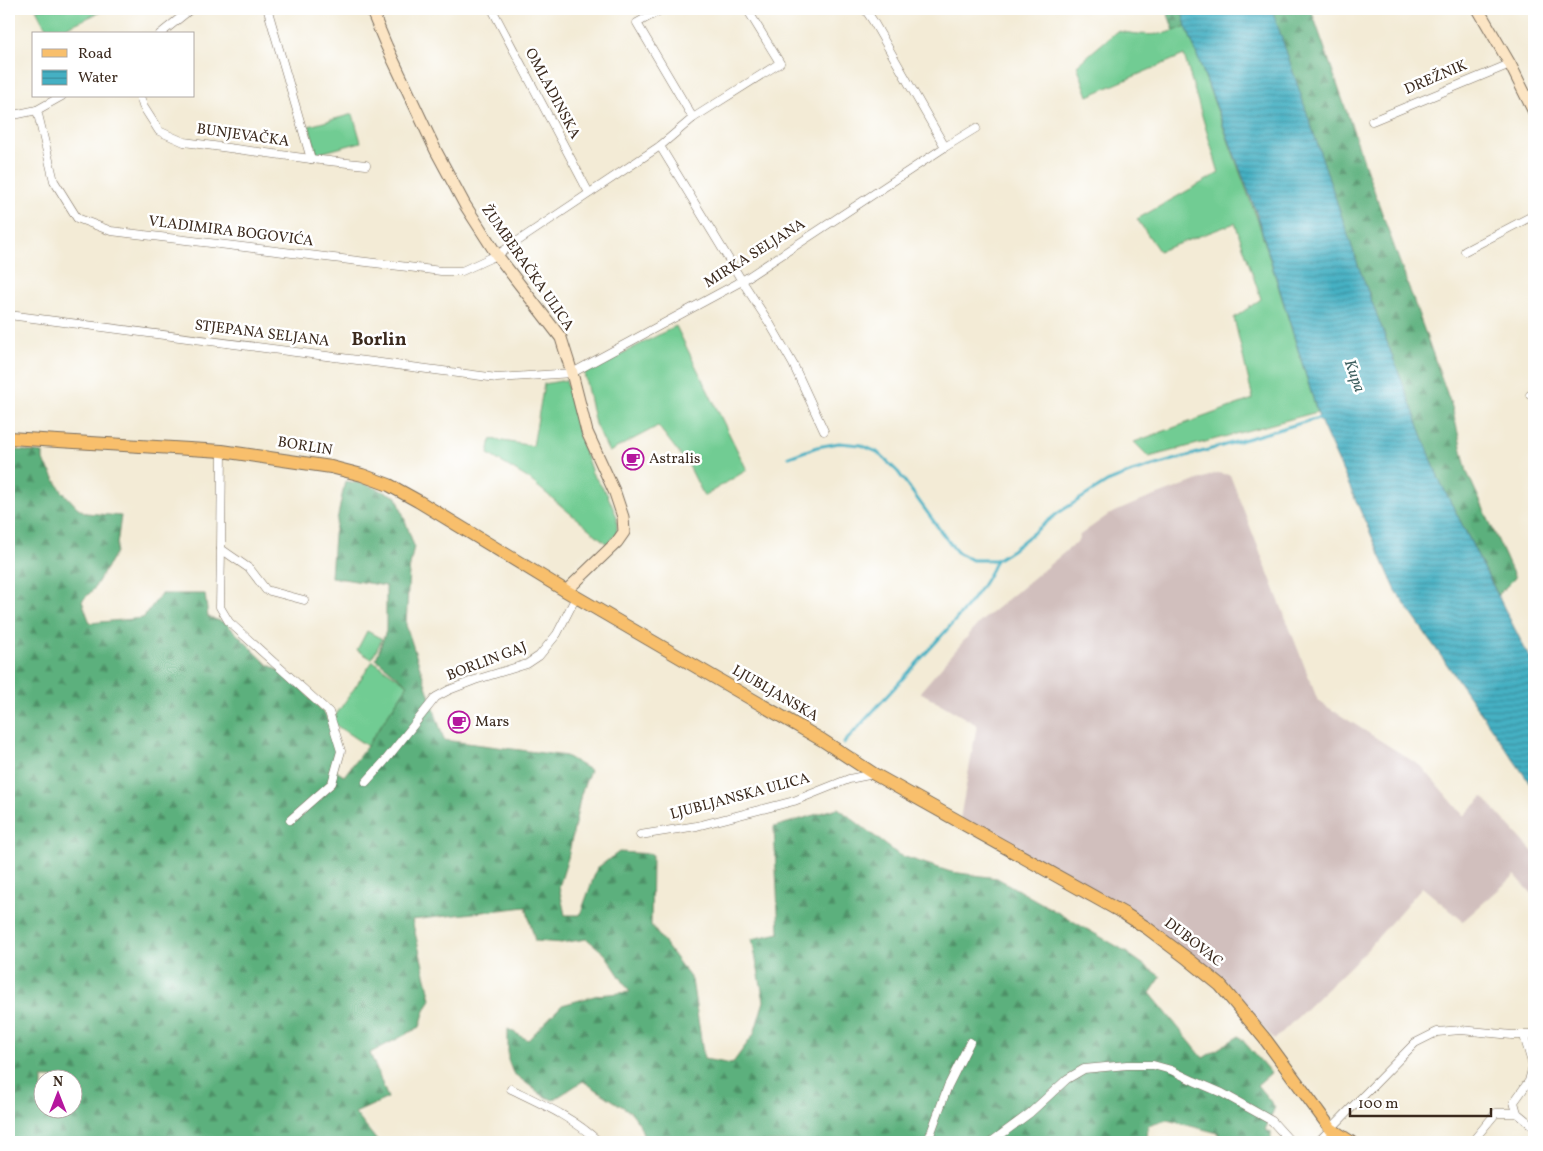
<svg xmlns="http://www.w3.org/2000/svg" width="1543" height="1151" font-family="Vollkorn,serif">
<defs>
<pattern id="forest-firs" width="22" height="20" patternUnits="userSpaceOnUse" patternTransform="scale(1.25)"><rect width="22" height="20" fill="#5cb07d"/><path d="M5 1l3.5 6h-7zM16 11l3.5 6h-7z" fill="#4d8f66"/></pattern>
<pattern id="water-rules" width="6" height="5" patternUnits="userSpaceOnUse" patternTransform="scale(1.25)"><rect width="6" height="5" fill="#45b0c3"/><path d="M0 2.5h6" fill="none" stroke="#3b8f9e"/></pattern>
</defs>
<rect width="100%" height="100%" fill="#fff"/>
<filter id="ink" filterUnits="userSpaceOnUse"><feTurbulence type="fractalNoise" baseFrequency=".02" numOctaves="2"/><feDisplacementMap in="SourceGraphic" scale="10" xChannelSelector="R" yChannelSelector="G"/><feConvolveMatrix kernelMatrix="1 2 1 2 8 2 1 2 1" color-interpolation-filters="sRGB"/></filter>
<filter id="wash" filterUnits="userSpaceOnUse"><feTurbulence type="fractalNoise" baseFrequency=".0096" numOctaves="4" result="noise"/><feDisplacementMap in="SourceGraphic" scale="20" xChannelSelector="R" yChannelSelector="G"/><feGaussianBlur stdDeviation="1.12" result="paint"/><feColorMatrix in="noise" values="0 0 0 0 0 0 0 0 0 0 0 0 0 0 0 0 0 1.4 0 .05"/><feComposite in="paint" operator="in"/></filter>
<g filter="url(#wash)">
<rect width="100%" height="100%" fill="#f3ebd6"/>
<polygon fill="#d1bfbd" points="1217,473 1230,475 1318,701 1422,767 1464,816 1483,797 1534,853 1534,896 1515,875 1463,921 1422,887 1365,952 1274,1040 1225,981 960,819 977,725 920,692 979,623 1077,542 1080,535 1108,515 1136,503"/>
<g fill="#71cc93" stroke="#567b58">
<polygon points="36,9 107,9 52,34 49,34"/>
<path d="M1186 26 1259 224 1317 412 1149 457 1134 442 1253 399 1234 318 1261 299 1235 223 1159 251 1137 219 1219 173 1184 55 1088 96 1077 65 1117 31C1143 35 1160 38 1186 26Z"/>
<polygon points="353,114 361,142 317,154 309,126"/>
<polygon points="676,326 747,470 704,496 689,466 658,426 609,452 595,424 584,373"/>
<polygon points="566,380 579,435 592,473 607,494 617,517 617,533 607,544 529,479 488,454 491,439 533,446 544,384"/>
<polygon points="367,631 382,639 372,659 357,650"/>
<polygon points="373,661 408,685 367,746 331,722"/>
</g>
<g fill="url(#forest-firs)" stroke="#4c6d4e" fill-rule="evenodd">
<polygon points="1166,9 1181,9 1186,26 1174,31"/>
<polygon points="1272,9 1311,9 1377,199 1452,407 1467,472 1515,578 1498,595 1439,479 1358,265"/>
<path d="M9 449 43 453V460L62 491 77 507 86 513 121 516 116 552 93 590 82 601 90 623 143 618 161 594H205L208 617 226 623 267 664 289 676 326 715 339 749 336 771 344 776 367 746 408 685 376 659 386 631V586L331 577 334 535 345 481 366 484 397 497 414 546 409 571 406 625 444 740 566 756 590 770 581 794 568 858 559 887 565 915H580L597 868 619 852 652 854 651 925 692 980 704 1059 732 1064 754 1034 764 1001 752 939 779 933 774 827 838 808 899 855 951 872 997 878 1120 948 1161 977 1150 993 1203 1058 1239 1036 1271 1073 1257 1085 1275 1107 1265 1130 1271 1132V1142H1219L1218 1133 1167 1120 1148 1126 1147 1142H646L639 1123 632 1113 583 1081 553 1100 542 1095 513 1073 508 1060V1029L528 1040 562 1005 598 995 630 992 605 954 587 939 561 943 535 941 526 907 412 920 431 999 424 1013 420 1027 370 1053 388 1098 355 1113 378 1142H9ZM42 1078H72V1108H42Z"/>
</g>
<polygon fill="url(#water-rules)" stroke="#406d70" points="1181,9 1272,9 1358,265 1439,479 1527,653 1534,662 1534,789 1397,593 1319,418 1256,212 1186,26"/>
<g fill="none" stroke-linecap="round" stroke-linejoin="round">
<g stroke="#45b0c3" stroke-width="3">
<polyline points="789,457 817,447 839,443 861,445 877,452 898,472 945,537 957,552 972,560 996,560 1012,550 1058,513 1107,482 1132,472 1322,417"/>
<path d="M844 743C875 709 906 675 937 641 959 616 983 591 996 560"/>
</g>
</g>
</g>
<g filter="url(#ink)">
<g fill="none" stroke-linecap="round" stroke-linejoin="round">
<g stroke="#7b6e5e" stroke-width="9">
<g id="street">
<polyline points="492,9 589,193"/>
<polyline points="662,9 637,23 693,118"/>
<polyline points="268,11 311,159"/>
<polyline points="160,34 191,9"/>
<polyline points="140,96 143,106 159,131 184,142 311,159 366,165"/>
<polyline points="37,110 54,181 77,218 111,231 441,271 462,271 497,255 660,146 693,118 780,63 747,9"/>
<polyline points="9,116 37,110 62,96"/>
<polyline points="1372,121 1510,64"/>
<polyline points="660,146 742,281 770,324 793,364 824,431"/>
<polyline points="945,147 976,128"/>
<polyline points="1465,251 1534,215"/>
<polyline points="9,315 497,378 572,373 742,281 945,147 873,21 865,9"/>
<polyline points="1530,395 1534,393"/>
<polyline points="222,451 221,549 250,569 266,590 304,600"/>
<polyline points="221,549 220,607 229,622 329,712 341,751 332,783 290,820"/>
<polyline points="366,782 384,762 436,697 449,690 475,680 527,664 539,656 557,634 576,597"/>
<polyline points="640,835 697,826 794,801 849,779 874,774"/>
<polyline points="1524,1036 1533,1066 1529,1081 1514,1102 1517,1113 1534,1127"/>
<path d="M511 1089C542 1104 574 1118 599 1142"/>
<polyline points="930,1142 929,1138 948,1086 970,1042"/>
<polyline points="991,1142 1030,1113 1067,1079 1084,1069 1127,1065 1153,1065 1171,1070 1194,1081 1222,1093 1272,1121 1291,1142"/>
<polyline points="1318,1142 1415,1043 1437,1032 1461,1030 1512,1035 1534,1035"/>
<polyline points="1472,1142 1496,1113 1517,1113"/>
</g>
</g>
<g stroke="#7b6e5e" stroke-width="13">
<g id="secondary">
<polyline points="371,9 386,45 436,151 465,205 497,255 561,338 572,373 587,432 615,493 623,517 624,532 617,542 566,591"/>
<polyline points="1478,9 1510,64 1534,112"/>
</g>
</g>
<g stroke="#7b6e5e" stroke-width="14">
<polyline id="primary" points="9,438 222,451 331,467 362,475 389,485 418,501 566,591 822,740 874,774 1125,914 1147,928 1188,959 1220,985 1265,1039 1331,1129 1351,1142"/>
</g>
<use href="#street" stroke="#fff" stroke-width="8"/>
<use href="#secondary" stroke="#fce5c4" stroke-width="11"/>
<use href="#primary" stroke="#f8bf6c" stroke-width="12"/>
</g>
</g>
<defs>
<g id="cafe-ring" transform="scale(1.125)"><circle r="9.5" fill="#fff" stroke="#b5179e" stroke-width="1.5"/><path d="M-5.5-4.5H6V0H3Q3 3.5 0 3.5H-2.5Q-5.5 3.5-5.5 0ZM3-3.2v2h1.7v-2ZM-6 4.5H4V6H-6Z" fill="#b5179e"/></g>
</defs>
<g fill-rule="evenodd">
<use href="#cafe-ring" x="633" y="459"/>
<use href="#cafe-ring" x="459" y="722"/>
</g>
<g text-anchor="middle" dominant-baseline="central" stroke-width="5" stroke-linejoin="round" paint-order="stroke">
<g font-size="15" fill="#3b2a1e" stroke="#fff">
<text transform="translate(1436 78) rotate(-23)">DREŽNIK</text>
<text transform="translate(552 94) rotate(62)">OMLADINSKA</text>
<text transform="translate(243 136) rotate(8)">BUNJEVAČKA</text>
<text transform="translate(231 232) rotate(7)">VLADIMIRA BOGOVIĆA</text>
<text transform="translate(755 254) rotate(-32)">MIRKA SELJANA</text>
<text transform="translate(527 268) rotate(55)">ŽUMBERAČKA ULICA</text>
<text transform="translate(262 334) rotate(7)">STJEPANA SELJANA</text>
<text transform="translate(305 447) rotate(9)">BORLIN</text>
<text transform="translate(487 662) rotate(-21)">BORLIN GAJ</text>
<text transform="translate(775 694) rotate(30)">LJUBLJANSKA</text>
<text transform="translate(740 797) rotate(-15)">LJUBLJANSKA ULICA</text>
<text transform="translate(1193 943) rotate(38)">DUBOVAC</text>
</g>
<g font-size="15" fill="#3b2a1e" stroke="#fff" text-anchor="start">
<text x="649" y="459">Astralis</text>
<text x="475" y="722">Mars</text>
</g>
<g font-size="16" font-style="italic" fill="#3f6060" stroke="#fff">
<text transform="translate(1354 376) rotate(70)">Kupa</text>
</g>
<g font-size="18" font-weight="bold" fill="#3b2a1e" stroke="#fff">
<text x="379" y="340">Borlin</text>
</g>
</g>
<rect width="1543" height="1151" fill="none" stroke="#fff" stroke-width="30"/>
<rect x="32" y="32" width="162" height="65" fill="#ffffff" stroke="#b1aaa5"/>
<rect x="42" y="49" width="25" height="8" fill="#f8bf6c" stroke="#b1aaa5"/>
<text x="78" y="58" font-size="15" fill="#3b2a1e">Road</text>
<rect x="42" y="70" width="25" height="15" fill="url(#water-rules)" stroke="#b1aaa5"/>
<text x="78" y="82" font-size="15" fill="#3b2a1e">Water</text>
<g transform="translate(58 1094)"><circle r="24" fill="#ffffff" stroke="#b1aaa5"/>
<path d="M0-4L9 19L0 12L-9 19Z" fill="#b5179e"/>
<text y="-8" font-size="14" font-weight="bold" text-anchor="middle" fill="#3b2a1e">N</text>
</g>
<path d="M1350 1108v8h141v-8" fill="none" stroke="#3b2a1e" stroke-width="2.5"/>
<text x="1358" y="1108" font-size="15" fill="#3b2a1e" stroke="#ffffff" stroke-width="4" paint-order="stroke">100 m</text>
</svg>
